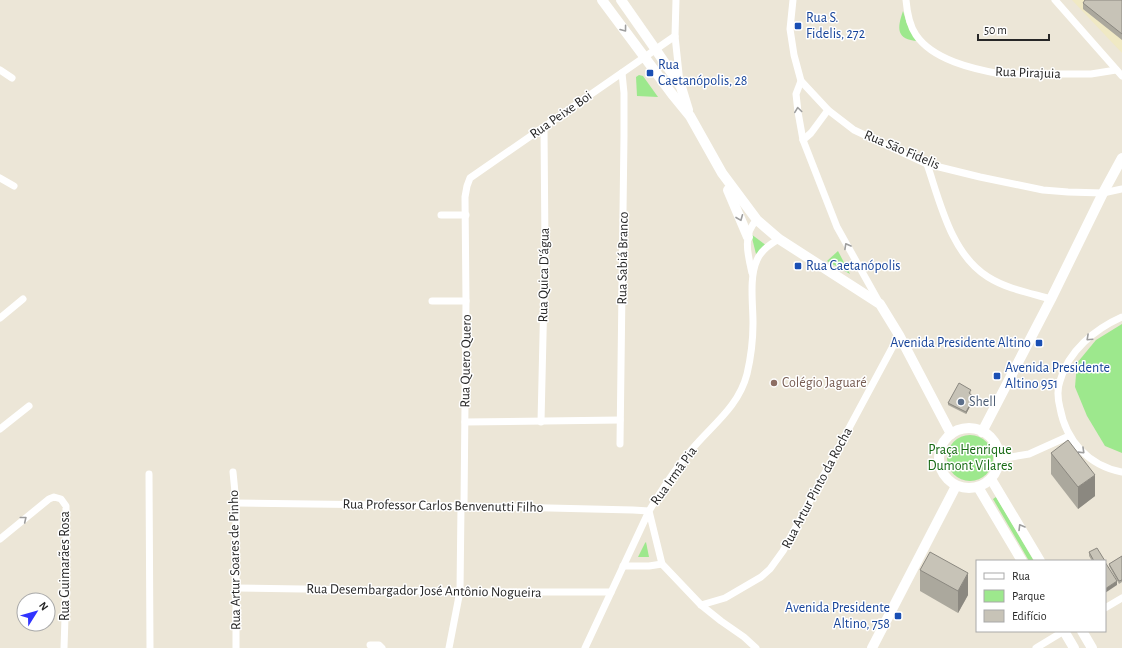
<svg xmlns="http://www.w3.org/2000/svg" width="1122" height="648" font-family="'Alegreya Sans',sans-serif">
<rect width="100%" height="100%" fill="#ece6d7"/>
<polygon fill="#f0e9c4" points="1072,0 1122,0 1122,53"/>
<g fill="#9de88d">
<path d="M903 11 907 24 918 41C896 40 897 28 903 11Z"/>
<polygon points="639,75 643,76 658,97 637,96 636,77"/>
<polygon points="751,234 767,246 756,254"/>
<polygon points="838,251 850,274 827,261"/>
<polygon points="1122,324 1122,453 1105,446 1087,416 1075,387 1077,363 1096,340"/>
<circle cx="970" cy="458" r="23"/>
<polygon points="996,497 1034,561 1029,561 993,499"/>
<polygon points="646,542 649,557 638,557 645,543"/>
</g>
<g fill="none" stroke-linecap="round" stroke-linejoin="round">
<g stroke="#fff" stroke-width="7">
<polyline points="676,0 675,36 680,83"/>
<polyline points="793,0 790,29 794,55 801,81 828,110 854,130 927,164 980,177 1043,190 1068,192 1103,193 1122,189"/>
<path d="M906 0C907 12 909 25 916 35 933 60 973 69 1001 74H1091L1116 70"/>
<polyline points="1055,0 1122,76"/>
<polyline points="0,70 12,78"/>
<polyline points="801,81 796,94 798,112 803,140 837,227 879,302"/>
<polyline points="803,140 811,133 828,110"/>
<path d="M927 164C940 202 951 254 988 277 1007 289 1030 293 1051 299"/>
<polyline points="0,178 14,186"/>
<polyline points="441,215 466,215"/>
<path d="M752 273C748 256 742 233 757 220"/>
<polyline points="432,301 466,301"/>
<path d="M1122 317C1095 329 1068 351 1060 381 1057 389 1058 400 1060 408 1066 441 1089 466 1122 472"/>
<polyline points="0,318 23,299"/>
<polyline points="465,422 620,420"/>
<polyline points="541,422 545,250 544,128"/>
<polyline points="0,429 29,406"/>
<polyline points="620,444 624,135 624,93 622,73"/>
<polyline points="999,459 1029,454 1069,436"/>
<polyline points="233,472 236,503 236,648"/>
<polyline points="149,474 150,648"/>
<polyline points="236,503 464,506 633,510 649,511 585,648"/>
<polyline points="464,506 466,301 465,197 467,186 470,178 675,36"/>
<polyline points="0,539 49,499 54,497 61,499 66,506 66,586 64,648"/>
<polyline points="623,566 649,566 662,564"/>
<polyline points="236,588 497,592 611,592"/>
<polyline points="701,605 725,598 761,577 770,569 783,551 899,335"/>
<polyline points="1105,608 1122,598"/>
<polyline points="370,645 379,645 382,648"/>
<polyline points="449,648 460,591 461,506"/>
<path d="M756 648 744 637 721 621 701 605 662 564 649 511C661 491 673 472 688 454 709 427 738 409 747 374 751 357 753 340 753 323 753 304 749 277 757 260 761 250 770 244 779 239"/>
<polyline points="1036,648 1064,631"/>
</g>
<g stroke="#fff" stroke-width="10">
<polyline points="602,0 672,94 690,116 722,173 757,220 779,239 880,304 899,335 951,434"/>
<polyline points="621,0 656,50 681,87 688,110"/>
<polyline points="728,190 748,237"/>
<circle cx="969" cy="458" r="30"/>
<polyline points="982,432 1051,299 1103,193 1122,158"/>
<polyline points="991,479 1040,561"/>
<polyline points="978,487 1022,561"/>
<polyline points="1064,631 1074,648"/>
<polyline points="1082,631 1092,648"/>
<polyline points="872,648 956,486"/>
</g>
</g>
<g fill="#aba89d">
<polygon points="1122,0 1122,40 1083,9 1083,3"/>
<polygon points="971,392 970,394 974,399 966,414 948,405 948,403"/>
<polygon points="1051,453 1095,496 1078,509 1051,474"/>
<polygon points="1089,552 1105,561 1092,561 1089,556"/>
<polygon points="1122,556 1122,582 1119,584 1109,566 1109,564"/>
<polygon points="920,570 968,595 958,613 920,591"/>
</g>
<g fill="#8b8880">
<polygon points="974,397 974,399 966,414 966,412"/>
<polygon points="1095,475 1095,496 1078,509 1078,487"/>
<polygon points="968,573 968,595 958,613 958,591"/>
<polygon points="1117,581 1117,585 1105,593 1105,589"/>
</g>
<g fill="#c7c3b7" stroke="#8b8880">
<polygon points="1085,0 1122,0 1122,34 1083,3"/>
<polygon points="959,383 971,390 969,393 974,397 966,412 948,403"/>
<polygon points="1068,440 1095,475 1078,487 1051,453"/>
<polygon points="1097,548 1105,561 1094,561 1089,552"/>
<polygon points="930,552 968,573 958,591 920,570"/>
<polygon points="1122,556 1122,580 1119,581 1109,564"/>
<polygon points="1105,562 1117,581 1105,589"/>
</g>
<defs><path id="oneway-chevron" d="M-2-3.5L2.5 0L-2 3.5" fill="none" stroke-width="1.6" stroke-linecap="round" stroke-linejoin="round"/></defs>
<g stroke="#9e9e9e">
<use href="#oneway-chevron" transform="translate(624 29) rotate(53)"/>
<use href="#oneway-chevron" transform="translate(798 110) rotate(-98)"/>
<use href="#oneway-chevron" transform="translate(740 218) rotate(68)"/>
<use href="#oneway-chevron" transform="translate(847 246) rotate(-119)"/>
<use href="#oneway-chevron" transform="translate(1089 338) rotate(137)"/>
<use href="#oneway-chevron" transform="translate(1082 451) rotate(44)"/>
<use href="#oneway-chevron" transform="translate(24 519) rotate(-39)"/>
<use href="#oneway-chevron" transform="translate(1021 527) rotate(-121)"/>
</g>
<g fill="#1a4fb4" stroke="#fff" stroke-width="1.5">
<rect x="794" y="22" width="8" height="8" rx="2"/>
<rect x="646" y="69" width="8" height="8" rx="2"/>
<rect x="794" y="262" width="8" height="8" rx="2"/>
<rect x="1035" y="339" width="8" height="8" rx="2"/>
<rect x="993" y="372" width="8" height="8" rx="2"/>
<rect x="894" y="612" width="8" height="8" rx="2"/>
</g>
<circle fill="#8d6e63" stroke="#fff" stroke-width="1.5" cx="774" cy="383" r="4"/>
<circle fill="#5c6f8a" stroke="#fff" stroke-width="1.5" cx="961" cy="402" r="4"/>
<g text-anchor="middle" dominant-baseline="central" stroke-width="3" stroke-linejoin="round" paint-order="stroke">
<g font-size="14" fill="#164399" stroke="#fff" text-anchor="start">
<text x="806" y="18">Rua S.<tspan x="806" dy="16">Fidelis, 272</tspan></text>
<text x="658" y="65">Rua<tspan x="658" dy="16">Caetanópolis, 28</tspan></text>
<text x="806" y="266">Rua Caetanópolis</text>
<text x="1031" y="343" text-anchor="end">Avenida Presidente Altino</text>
<text x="1005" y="368">Avenida Presidente<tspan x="1005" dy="16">Altino 951</tspan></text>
<text x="890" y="608" text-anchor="end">Avenida Presidente<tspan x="890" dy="16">Altino, 758</tspan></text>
</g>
<g font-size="14" fill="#272727" stroke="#fff">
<text transform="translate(1028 73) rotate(2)">Rua Pirajuia</text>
<text transform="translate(561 115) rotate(-35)">Rua Peixe Boi</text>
<text transform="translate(902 150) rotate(23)">Rua São Fidelis</text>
<text transform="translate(623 258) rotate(-89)">Rua Sabiá Branco</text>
<text transform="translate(544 275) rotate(-89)">Rua Quica D'água</text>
<text transform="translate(466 361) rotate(-89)">Rua Quero Quero</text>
<text transform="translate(674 476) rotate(-54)">Rua Irmã Pia</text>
<text transform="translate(817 488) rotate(-62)">Rua Artur Pinto da Rocha</text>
<text transform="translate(443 506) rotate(1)">Rua Professor Carlos Benvenutti Filho</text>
<text transform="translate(235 560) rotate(-91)">Rua Artur Soares de Pinho</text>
<text transform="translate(65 566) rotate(-90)">Rua Guimarães Rosa</text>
<text transform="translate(424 591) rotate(1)">Rua Desembargador José Antônio Nogueira</text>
</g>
<g font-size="14" fill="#785e54" stroke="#fff" text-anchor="start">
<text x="782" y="383">Colégio Jaguaré</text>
</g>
<g font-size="14" fill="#4e5e75" stroke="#fff" text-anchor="start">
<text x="969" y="402">Shell</text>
</g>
<g font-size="14" fill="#166912" stroke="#fff">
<text x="970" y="450">Praça Henrique<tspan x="970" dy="16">Dumont Vilares</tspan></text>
</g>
</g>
<rect x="976" y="560" width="130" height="72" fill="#ffffff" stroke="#a9a9a9"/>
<rect x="984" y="573" width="20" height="6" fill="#ffffff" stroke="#a9a9a9"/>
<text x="1012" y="580" font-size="12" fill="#272727">Rua</text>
<rect x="984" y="590" width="20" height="12" fill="#9de88d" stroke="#a9a9a9"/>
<text x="1012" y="600" font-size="12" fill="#272727">Parque</text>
<rect x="984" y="610" width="20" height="12" fill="#c7c3b7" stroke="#a9a9a9"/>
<text x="1012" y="620" font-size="12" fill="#272727">Edifício</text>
<g transform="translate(36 612) rotate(53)"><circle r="19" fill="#ffffff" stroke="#a9a9a9"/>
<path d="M0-3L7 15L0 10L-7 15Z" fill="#3134ff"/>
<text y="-6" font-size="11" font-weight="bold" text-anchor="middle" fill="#272727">N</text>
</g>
<path d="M978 34v6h71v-6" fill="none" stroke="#272727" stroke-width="2"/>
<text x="984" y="34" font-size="12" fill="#272727" stroke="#ffffff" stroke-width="3" paint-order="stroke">50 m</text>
</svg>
